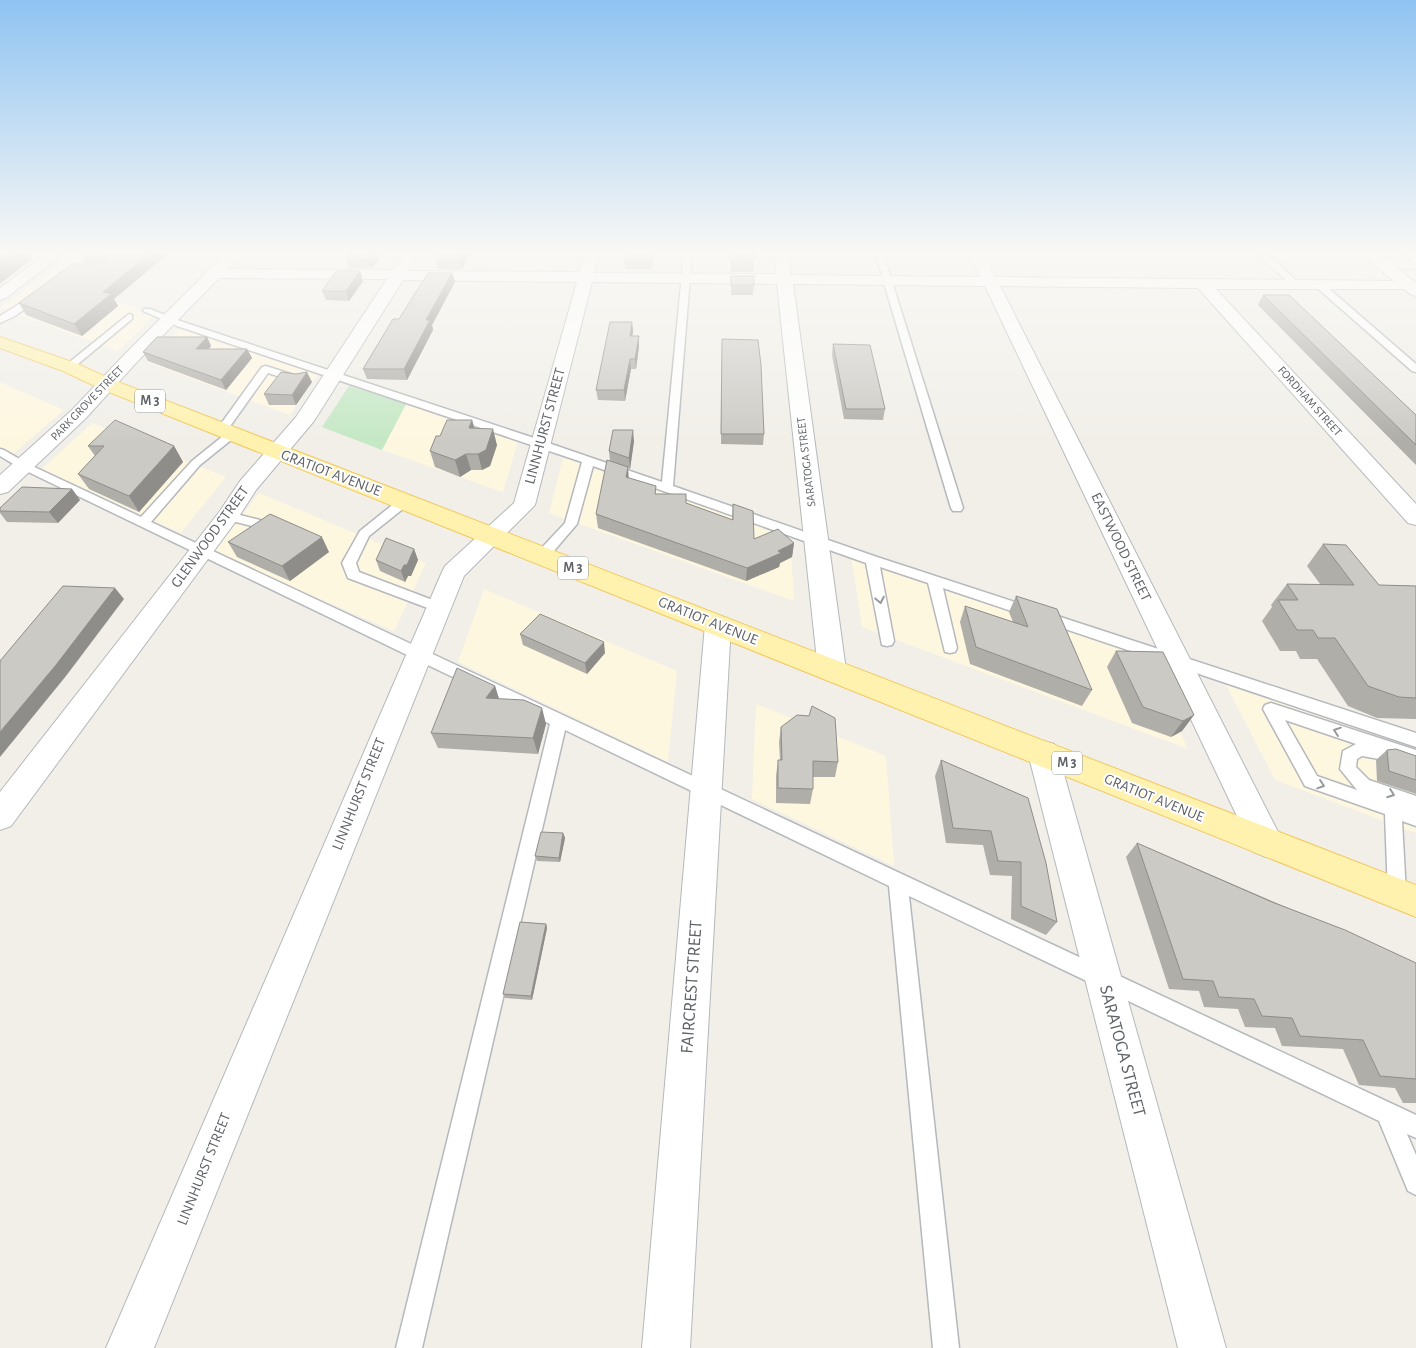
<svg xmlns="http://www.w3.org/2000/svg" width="1416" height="1348" font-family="'Alegreya Sans',sans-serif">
<rect width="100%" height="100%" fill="#f1efe8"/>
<g fill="#fef7e0">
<polygon points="68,257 139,257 95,293 154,315 118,351 0,308"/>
<polygon points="179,328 318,374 290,415 147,362"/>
<polygon points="0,382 64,410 12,455 0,450"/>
<polygon points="406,404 518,442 503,492 382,450"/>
<polygon points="92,423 226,477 181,533 42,469"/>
<polygon points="563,458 790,534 794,601 549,513"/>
<polygon points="259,493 426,563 394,631 214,553"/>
<polygon points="851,556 1146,658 1188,749 862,627"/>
<polygon points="484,589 677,671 668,762 458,662"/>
<polygon points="1225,683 1416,748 1416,833 1275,780"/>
<polygon points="756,704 886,756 894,866 752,799"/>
</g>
<polygon fill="#c5e8c5" points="349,386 406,404 382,450 322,427"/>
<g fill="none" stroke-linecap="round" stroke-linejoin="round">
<g stroke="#b5b8bc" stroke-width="3">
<g id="service">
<polygon points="684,253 692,253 673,486 877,557 1416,733 1416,747 943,588 957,648 955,652 950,653 945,652 928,583 880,567 894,641 892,645 887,646 882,645 866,563 593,466 577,524 547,559 537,559 535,556 537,553 565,523 582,462 177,326 143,311 144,309 150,309 183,322 528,436 662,482"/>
<polygon points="875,253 883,253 963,508 961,511 953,511 951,508"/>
<polygon points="1257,253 1266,253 1297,281 1297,285 1291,285"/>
<polygon points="1403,253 1412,253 1416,257 1416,263"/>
<polygon points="1314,281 1320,281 1416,364 1416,372 1412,371 1314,285"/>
<polygon points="38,292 41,293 41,297 15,316 0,323 0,316"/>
<polygon points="129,314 132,315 132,319 72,369 66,369 66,365"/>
<polygon points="266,366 303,378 304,380 299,383 268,373 226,432 218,432 217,430 218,428 262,367"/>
<polygon points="232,431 237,434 236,436 200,465 151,522 1416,1115 1416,1138 1407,1134 1416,1155 1416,1195 1408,1191 1379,1121 909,896 959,1348 933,1348 889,886 565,730 422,1348 396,1348 550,724 20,468 0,456 0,449 4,450 28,464 141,517 192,461 228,432"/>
<polygon points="405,497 411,501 409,504 369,536 356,563 359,572 443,604 445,607 443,610 433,610 348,578 342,563 360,531 401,498"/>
<polygon points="228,512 260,520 262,523 256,527 224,519 222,516 224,513"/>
<path d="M1271 703 1416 750V764L1386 754 1385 757 1379 759 1362 756 1357 759 1356 767 1369 780 1416 796V826L1402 821 1406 894 1404 900 1397 903 1390 900 1388 894 1385 814 1305 786 1263 709 1265 705ZM1285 720 1356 744 1343 751 1340 769 1357 790 1317 776Z"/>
</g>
</g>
<g stroke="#b5b8bc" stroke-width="2">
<g id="minor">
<polygon points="48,253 65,253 6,298 0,300 0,288"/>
<polygon points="226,253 242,253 228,269 393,270 404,253 419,253 408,271 579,272 585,253 599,253 594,273 776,274 774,253 788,253 791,275 980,277 968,253 983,253 995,277 1409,281 1416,285 1415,289 1216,289 1416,504 1416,525 1408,523 1198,288 1000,286 1278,832 1282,842 1278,852 1266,857 1254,852 985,286 793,284 846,670 842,677 832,680 822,677 818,670 777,284 592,282 535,505 464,576 154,1348 106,1348 442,572 445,566 514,503 577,282 403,280 314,421 256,490 236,521 11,826 0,830 0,792 220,511 240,481 296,417 387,279 219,278 136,363 86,418 8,492 0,494 0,475 72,410 124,355"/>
<polygon points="1381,260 1416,261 1416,269 1376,267 1374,264 1376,261"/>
<polygon points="718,616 727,618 731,625 690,1348 642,1348 705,625 709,618"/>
<polygon points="1043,741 1054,744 1058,753 1226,1348 1178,1348 1028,753 1032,744"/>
</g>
</g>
<g stroke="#b5b8bc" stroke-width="2">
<polygon id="tertiary" points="1360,253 1377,253 1416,283 1416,296 1410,294"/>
</g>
<g stroke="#f2c960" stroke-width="2">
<polygon id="primary" points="0,337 75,363 113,380 1416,885 1416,917 99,388 63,371 0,348"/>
</g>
<use href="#service" fill="#fff" fill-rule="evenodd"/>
<use href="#minor" fill="#fff" fill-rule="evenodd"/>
<use href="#tertiary" fill="#fff" fill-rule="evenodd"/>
<use href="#primary" fill="#fff2af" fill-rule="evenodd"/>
</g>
<g fill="#afaea9">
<polygon points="169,253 114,299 118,306 82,336 26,315 19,303 86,264 82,256"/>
<polygon points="470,253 462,269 438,269 436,260"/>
<polygon points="654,253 652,269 625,269 624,260"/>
<polygon points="731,253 753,263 753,272 731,272"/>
<polygon points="346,258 379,259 372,268 349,268"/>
<polygon points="360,271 363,281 349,301 326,300 322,291"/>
<polygon points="452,273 455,282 432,325 433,330 407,380 367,379 363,369 399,319"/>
<polygon points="731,276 754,285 753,295 731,295"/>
<polygon points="1263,295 1416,415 1416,465 1258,305"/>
<polygon points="632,322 633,332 632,336 639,336 639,346 636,369 631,369 625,401 598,400 596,390"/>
<polygon points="207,337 211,346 209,349 247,349 252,358 226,390 148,361 143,352"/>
<polygon points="722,339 764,434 763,445 721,444"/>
<polygon points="833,344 885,409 883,420 844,419 832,355"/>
<polygon points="296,374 312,382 296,405 269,405 264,394"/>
<polygon points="472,420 475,429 497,445 490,466 482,470 471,470 460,477 435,467 430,451 440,436"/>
<polygon points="634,441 630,469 628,468 628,478 656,494 686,503 732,520 733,504 754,539 794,543 792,557 780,563 779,567 746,581 598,528 596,514 610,461 609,451"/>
<polygon points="88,446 174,446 183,462 139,512 89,489 78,474 95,456"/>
<polygon points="72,489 80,500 58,523 7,522 0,513 0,508"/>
<polygon points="228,542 329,552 290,581 237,557"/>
<polygon points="1323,544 1379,585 1416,586 1416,719 1377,718 1348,706 1317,659 1300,659 1296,651 1280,651 1262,621 1272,607 1271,605 1287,584 1320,584 1307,566"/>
<polygon points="414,549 418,560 411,576 408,576 405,582 380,571 376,560"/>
<polygon points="1016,596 1092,690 1082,706 970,664 960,622 965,606 1013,622 1009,612"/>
<polygon points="520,634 605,653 587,674 523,645"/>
<polygon points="1116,651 1194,715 1182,731 1171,737 1132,723 1107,667"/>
<polygon points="495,686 499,699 546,724 538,754 438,748 431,733"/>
<polygon points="781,727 838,762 835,777 813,777 813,789 810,804 776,803 776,776 778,760 780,760 779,742"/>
<polygon points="1387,750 1416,756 1416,794 1377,781 1376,760"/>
<polygon points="941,760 1028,798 1057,922 1046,935 1011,919 1012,876 990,875 983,845 946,843 935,776"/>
<polygon points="563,833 565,838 560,862 537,861 535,856"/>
<polygon points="1137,843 1416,963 1416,1103 1403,1103 1395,1088 1359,1085 1343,1049 1282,1046 1275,1028 1245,1027 1238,1009 1204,1007 1199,991 1169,989 1126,857"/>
<polygon points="546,924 547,928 532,1000 505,998 503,994"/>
</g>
<g fill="#8f8d8a">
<polygon points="13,253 29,253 32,259 0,284 0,263"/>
<polygon points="150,253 169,253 114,299 118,306 82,336 74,324 103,292"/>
<polygon points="373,253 377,253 379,259 372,268 369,259"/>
<polygon points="463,253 470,253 462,269 459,260"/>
<polygon points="653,253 654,253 652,269 652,260"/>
<polygon points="360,271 363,281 349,301 346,291"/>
<polygon points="452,273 455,282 432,325 433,330 407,380 404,369 426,320"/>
<polygon points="632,322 633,332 630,346 630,336"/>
<polygon points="639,336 639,346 636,369 635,359"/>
<polygon points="207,337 211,346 201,358 196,349"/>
<polygon points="247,349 252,358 226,390 221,380"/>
<polygon points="630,359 631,369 625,401 624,390"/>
<polygon points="307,372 312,382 296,405 292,395"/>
<polygon points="472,420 476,436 469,428"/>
<polygon points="493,429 497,445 490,466 482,470 478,454"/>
<polygon points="633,430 634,441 630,469 629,458"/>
<polygon points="174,446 183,462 139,512 129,496"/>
<polygon points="466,454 471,470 460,477 455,460"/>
<polygon points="628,467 629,481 626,477"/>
<polygon points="72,489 80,500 58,523 49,512"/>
<polygon points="322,537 329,552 290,581 282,566"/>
<polygon points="794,543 792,557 780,563 779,567 746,581 747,568 778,551"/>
<polygon points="414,549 418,560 411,576 408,576 405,582 401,571"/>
<polygon points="115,588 124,599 66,676 0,757 0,732"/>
<polygon points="604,642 605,653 587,674 585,663"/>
<polygon points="495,686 500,702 486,698"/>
<polygon points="542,708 546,724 538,754 533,738"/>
<polygon points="1194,715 1182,731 1171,737 1183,721"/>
<polygon points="563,833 565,838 560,862 559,858"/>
<polygon points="546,924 547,928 532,1000 531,996"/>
</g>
<g fill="#cccac5" stroke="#8f8d8a">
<polygon points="0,253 13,253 0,263"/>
<polygon points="86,253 150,253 103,292 111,294 74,324 19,303 72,264 100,264 105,262 106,259 101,256 82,256"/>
<polygon points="350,253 373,253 369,259 346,258"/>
<polygon points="439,253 463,253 459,260 436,260"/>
<polygon points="626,253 653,253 652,260 624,260"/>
<polygon points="731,253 753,253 753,263 731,262"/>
<polygon points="336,271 360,271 346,291 322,291"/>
<polygon points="428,273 452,273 426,320 430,320 404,369 363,369 393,319 399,319"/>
<rect x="731" y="276" width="23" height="9"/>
<polygon points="1263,295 1289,295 1416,415 1416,445"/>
<polygon points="610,322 632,322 630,336 639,336 635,359 630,359 624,390 596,390"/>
<polygon points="157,337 207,337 196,349 247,349 221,380 143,352"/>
<polygon points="722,339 758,340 761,365 764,434 721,434"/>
<polygon points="833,344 870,345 885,409 846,409"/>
<polygon points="281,372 296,374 307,372 292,395 264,394"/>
<polygon points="115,420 174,446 129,496 78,474 104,446 88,446"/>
<polygon points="447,420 472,420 469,428 493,429 486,450 478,454 466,454 455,460 430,451 436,436 440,436"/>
<polygon points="613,430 633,430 629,458 609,451"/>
<polygon points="607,460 628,467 626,477 656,486 655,494 686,494 686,503 733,520 733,504 753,511 754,539 778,529 794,543 778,551 781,553 747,568 596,514"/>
<polygon points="22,487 72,489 49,512 0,511 0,508"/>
<polygon points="270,514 322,537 282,566 228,542"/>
<polygon points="386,538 414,549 407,565 404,565 401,571 376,560"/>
<polygon points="1323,544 1346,545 1379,585 1416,586 1416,698 1399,697 1368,686 1335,638 1318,638 1313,630 1297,630 1278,600 1298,600 1287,584 1354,585"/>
<polygon points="63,586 115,588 56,665 0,732 0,661"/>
<polygon points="1016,596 1057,609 1092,690 976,647 965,606 1028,627"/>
<polygon points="540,614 604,642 585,663 520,634"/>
<polygon points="1116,651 1163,652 1194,715 1183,721 1143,707"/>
<polygon points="457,668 495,686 486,698 524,700 542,708 533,738 431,733"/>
<polygon points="812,706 835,718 838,762 813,761 813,789 778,788 778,760 782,760 781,727 797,715 809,716"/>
<polygon points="1396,749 1416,756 1416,780 1389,771 1387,750"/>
<polygon points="941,760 1028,798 1046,863 1057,922 1021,906 1021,862 998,861 991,831 953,828"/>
<polygon points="541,832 563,833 559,858 535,856"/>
<polygon points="1137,843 1272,902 1345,930 1416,963 1416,1079 1380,1076 1363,1040 1300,1036 1292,1018 1262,1016 1254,999 1219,997 1213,981 1183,979"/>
<polygon points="520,922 546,924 531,996 503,994"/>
</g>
<defs><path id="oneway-chevron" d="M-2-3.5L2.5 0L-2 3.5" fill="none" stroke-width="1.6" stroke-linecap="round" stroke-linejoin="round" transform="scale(1.25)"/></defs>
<g stroke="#979a9d">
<use href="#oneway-chevron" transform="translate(880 600) rotate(79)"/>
<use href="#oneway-chevron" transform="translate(1337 731) rotate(-161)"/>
<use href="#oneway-chevron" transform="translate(1321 785) rotate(19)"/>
<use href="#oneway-chevron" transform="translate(1391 794) rotate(20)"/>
</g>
<linearGradient id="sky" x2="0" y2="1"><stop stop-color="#8fc3f1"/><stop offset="0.57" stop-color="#f9f8f5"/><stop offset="1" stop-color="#f9f8f5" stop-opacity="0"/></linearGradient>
<rect width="1416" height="442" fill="url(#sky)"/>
<g text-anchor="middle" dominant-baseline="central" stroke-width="4" stroke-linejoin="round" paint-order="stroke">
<g font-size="12" fill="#5f6368" stroke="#fff">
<text transform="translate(1310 401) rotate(48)">FORDHAM STREET</text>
<text transform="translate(87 403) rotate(-46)">PARK GROVE STREET</text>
<text transform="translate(806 462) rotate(-97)">SARATOGA STREET</text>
</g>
<g fill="#fff" stroke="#8f9295" stroke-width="1">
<rect x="135" y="389.5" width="30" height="23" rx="4"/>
<rect x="558" y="556.5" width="30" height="23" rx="4"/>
<rect x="1052" y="751.5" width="30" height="23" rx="4"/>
</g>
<g font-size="14" font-weight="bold" fill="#5f6368">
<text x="150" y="401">M 3</text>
<text x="573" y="568">M 3</text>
<text x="1067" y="763">M 3</text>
</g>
<g font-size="15" fill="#5f6368" stroke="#fff">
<text transform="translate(545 426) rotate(-75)">LINNHURST STREET</text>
<text transform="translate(331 473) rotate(21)">GRATIOT AVENUE</text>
<text transform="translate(210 537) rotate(-54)">GLENWOOD STREET</text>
<text transform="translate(1121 547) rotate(64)">EASTWOOD STREET</text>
<text transform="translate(708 621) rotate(22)">GRATIOT AVENUE</text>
<text transform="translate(359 794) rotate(-68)">LINNHURST STREET</text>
<text transform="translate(1154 798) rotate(22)">GRATIOT AVENUE</text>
<text transform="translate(204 1169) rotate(-68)">LINNHURST STREET</text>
</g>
<g font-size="18" fill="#5f6368" stroke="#fff">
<text transform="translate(692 987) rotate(-86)">FAIRCREST STREET</text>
<text transform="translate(1122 1051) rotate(75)">SARATOGA STREET</text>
</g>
</g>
</svg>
